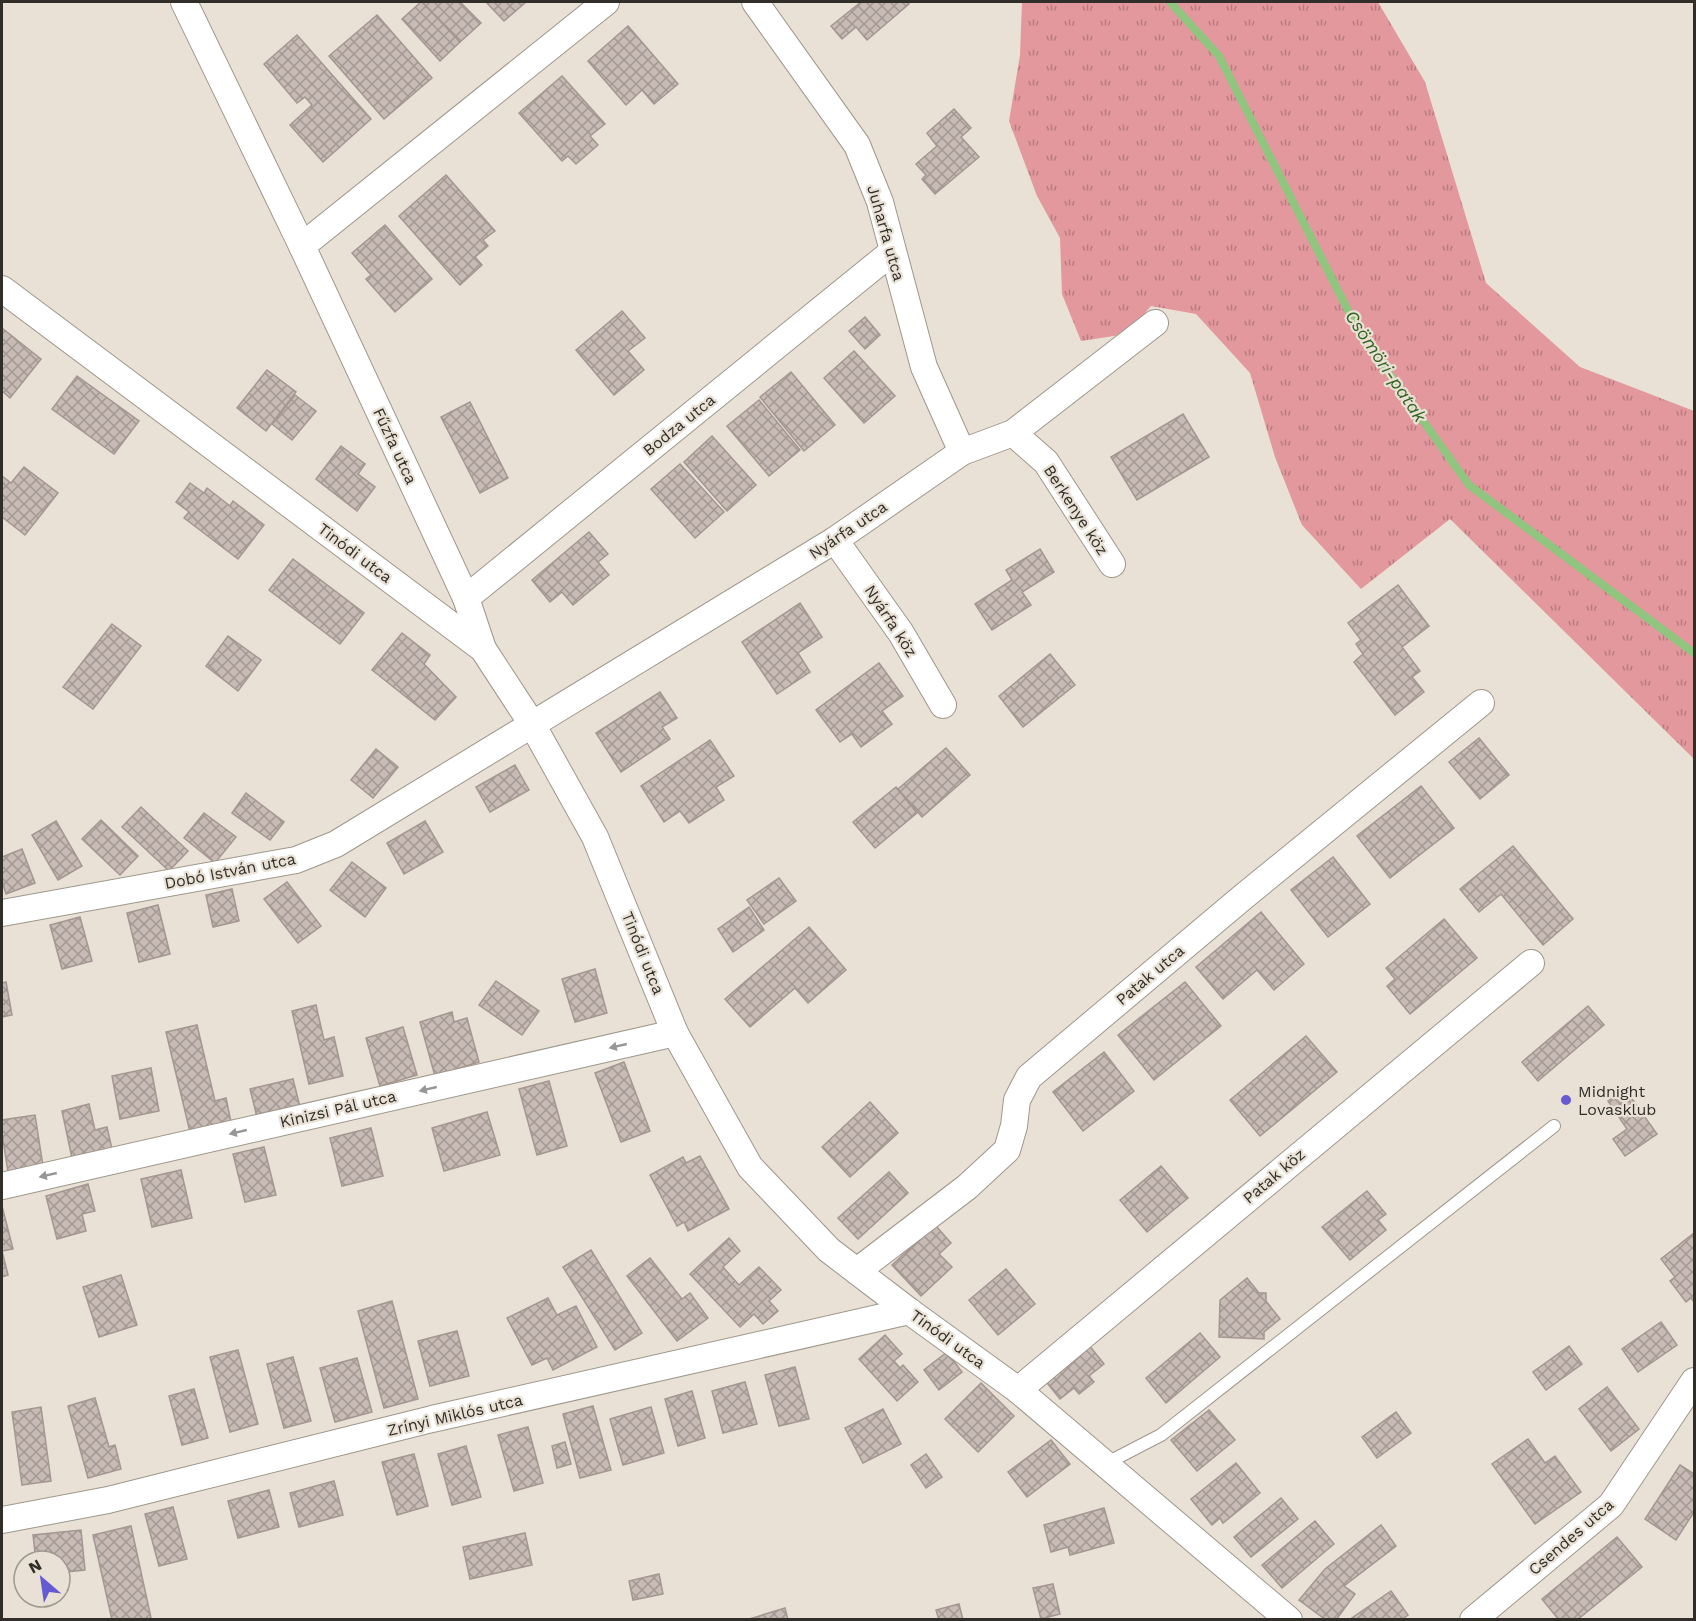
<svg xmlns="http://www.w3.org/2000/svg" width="1696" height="1621" font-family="'Work Sans',sans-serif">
<defs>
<pattern id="grass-tufts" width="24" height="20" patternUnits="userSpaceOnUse" patternTransform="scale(1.5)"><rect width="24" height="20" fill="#e2989d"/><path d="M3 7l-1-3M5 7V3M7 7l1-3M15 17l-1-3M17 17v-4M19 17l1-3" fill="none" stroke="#b87c80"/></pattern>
<pattern id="building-cross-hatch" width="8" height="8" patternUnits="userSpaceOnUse" patternTransform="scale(1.5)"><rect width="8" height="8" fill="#c8bab4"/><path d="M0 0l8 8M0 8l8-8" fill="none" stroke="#a39892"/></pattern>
</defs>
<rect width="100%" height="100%" fill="#e9e1d5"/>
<polygon fill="url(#grass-tufts)" points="1022,2 1378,2 1425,82 1486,283 1580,367 1694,411 1694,759 1450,519 1361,589 1302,525 1275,457 1250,373 1196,314 1151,306 1127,334 1081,341 1062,294 1060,238 1037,196 1009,121 1020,55"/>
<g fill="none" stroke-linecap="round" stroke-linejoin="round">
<polyline stroke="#8fc57e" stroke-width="8" points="1170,2 1219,56 1358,330 1469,485 1694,653"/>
</g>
<g fill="url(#building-cross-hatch)" stroke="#a49690" stroke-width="1.5">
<polygon points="421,2 423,2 460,42 440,61 402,19"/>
<polygon points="422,2 460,2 481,23 460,42"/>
<polygon points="486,2 526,2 504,21"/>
<polygon points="861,2 907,2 909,4 867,40 856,27 842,39 831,26"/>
<polygon points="377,15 432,78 384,119 329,56"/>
<polygon points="628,26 678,84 654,104 642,90 626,105 588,61"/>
<polygon points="297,35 371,119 323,162 290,125 312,105 305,97 297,103 264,64"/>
<polygon points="562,76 605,124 590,136 598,145 576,164 568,156 562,161 519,113"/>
<polygon points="954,109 971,128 961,137 979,157 935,194 922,179 926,175 916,164 937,146 927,133"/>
<polygon points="446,175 495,231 483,240 488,246 475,257 482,265 460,285 399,216"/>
<polygon points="385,225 432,279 395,312 366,279 371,275 352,253"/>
<polygon points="622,311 645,338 628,351 644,370 614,395 576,350"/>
<polygon points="865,317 880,335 865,349 849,331"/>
<polygon points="2,328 41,359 10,398 2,391"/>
<polygon points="854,351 895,396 864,423 824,378"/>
<polygon points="267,370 296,392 266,431 237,408"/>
<polygon points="791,372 835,425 804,451 760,397"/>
<polygon points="77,376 139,421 114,454 52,409"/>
<polygon points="295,395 316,411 292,440 272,424"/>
<polygon points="759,400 800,450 769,476 727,426"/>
<polygon points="470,402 508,478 480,493 441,417"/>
<polygon points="1183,414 1209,457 1137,500 1111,457"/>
<polygon points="712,436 756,485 727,511 684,462"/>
<polygon points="341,446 365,464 358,474 375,487 357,511 316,479"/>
<polygon points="680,464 724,512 695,538 651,489"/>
<polygon points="24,467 58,493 25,535 2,517 2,476 11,483"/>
<polygon points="190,483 204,493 207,488 230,506 233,501 264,525 238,559 184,518 189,512 176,502"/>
<polygon points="589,532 608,554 598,562 609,575 573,605 562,592 550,602 532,580"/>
<polygon points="1040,549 1054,572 1022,592 1031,605 992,630 975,604 1012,580 1006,570"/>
<polygon points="293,559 364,613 340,644 269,590"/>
<polygon points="1398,585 1429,626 1402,647 1420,671 1412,677 1424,692 1395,715 1354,662 1363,654 1356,644 1361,640 1348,623"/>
<polygon points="800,603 822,637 798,653 810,672 777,694 742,642"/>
<polygon points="112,624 141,646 93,709 63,687"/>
<polygon points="402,633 430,655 424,664 456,697 435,720 372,670"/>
<polygon points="228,636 261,660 238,691 206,666"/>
<polygon points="1050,654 1075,685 1023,727 999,696"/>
<polygon points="879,663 903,696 882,711 892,724 861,747 852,734 840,742 816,710"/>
<polygon points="660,692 677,718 662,727 670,739 621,772 596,733"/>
<polygon points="1479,738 1509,775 1480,799 1449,762"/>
<polygon points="710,740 734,776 716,787 724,800 689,823 680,811 664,822 641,786"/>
<polygon points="946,748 970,775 922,817 898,789"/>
<polygon points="376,749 398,767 373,798 351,780"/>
<polygon points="515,765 529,790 490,812 476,787"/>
<polygon points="1421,786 1454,828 1390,878 1357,836"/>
<polygon points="896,787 917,813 875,848 853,822"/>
<polygon points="246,793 284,822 270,840 232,813"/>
<polygon points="141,807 188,851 169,871 122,827"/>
<polygon points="204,813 236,837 215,863 184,838"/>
<polygon points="101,820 138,856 120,875 82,839"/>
<polygon points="56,821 82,866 58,880 32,835"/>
<polygon points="425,821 443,852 404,874 387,843"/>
<polygon points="1513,846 1573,919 1543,945 1501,894 1479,912 1460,889"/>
<polygon points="22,849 35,883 6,894 2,881 2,857"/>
<polygon points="1333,857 1370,904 1328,937 1291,890"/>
<polygon points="352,862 386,888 365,917 330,890"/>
<polygon points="779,878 796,901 764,924 747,900"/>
<polygon points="287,882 321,926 298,943 264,899"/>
<polygon points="232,889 239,921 213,927 206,895"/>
<polygon points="158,905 170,954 139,962 127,913"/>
<polygon points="749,907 764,930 733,952 718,929"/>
<polygon points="1261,912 1304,964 1274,990 1257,970 1223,999 1196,967"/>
<polygon points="80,917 92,961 62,969 50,925"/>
<polygon points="1444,919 1477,958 1410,1014 1387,986 1395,979 1386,968"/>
<polygon points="809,927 846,970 808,1003 795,988 750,1027 725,999"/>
<polygon points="595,969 607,1013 575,1022 562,979"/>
<polygon points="496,981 539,1011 522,1035 479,1005"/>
<polygon points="6,982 12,1015 2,1017 2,983"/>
<polygon points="1185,982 1221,1026 1154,1080 1118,1035"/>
<polygon points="316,1005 324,1040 334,1037 343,1076 309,1084 292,1011"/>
<polygon points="1588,1006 1604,1025 1538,1081 1522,1062"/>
<polygon points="452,1012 454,1022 467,1018 479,1062 435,1076 420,1022"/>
<polygon points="197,1025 215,1101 226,1098 231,1122 190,1132 166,1032"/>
<polygon points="403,1027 417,1075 380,1086 366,1038"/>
<polygon points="1306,1036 1337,1072 1260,1136 1230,1100"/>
<polygon points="1104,1052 1134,1091 1083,1131 1053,1092"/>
<polygon points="624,1062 650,1131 621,1142 595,1073"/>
<polygon points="151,1068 159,1111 120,1119 112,1076"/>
<polygon points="293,1079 300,1107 257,1117 250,1089"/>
<polygon points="549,1081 567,1146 537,1155 519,1089"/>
<polygon points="1625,1089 1657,1134 1625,1156 1613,1139 1627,1129 1608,1101"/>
<polygon points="870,1102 898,1133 850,1177 822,1147"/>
<polygon points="89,1104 95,1130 107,1127 112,1149 72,1158 62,1111"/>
<polygon points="487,1112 500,1155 444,1171 432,1128"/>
<polygon points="35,1115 43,1166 8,1172 2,1133 2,1120"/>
<polygon points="371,1128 383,1176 342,1186 330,1138"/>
<polygon points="264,1147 276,1195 245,1202 233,1154"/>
<polygon points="700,1156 729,1209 688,1231 684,1222 677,1226 650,1175 683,1157 686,1163"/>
<polygon points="1161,1166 1188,1198 1147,1232 1120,1200"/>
<polygon points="181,1170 192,1218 152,1227 141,1179"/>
<polygon points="889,1172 908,1193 858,1239 838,1218"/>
<polygon points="88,1184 95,1211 82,1214 86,1231 57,1239 46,1196"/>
<polygon points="1367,1191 1386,1214 1378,1220 1386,1230 1350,1260 1322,1227"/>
<polygon points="2,1206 13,1249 2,1251 8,1275 2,1277"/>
<polygon points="935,1225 951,1243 939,1254 952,1267 921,1296 892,1265"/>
<polygon points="1694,1233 1694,1302 1691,1298 1686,1302 1670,1281 1675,1277 1661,1259"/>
<polygon points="729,1238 740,1251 723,1267 739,1285 759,1267 781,1290 769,1301 778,1311 763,1324 754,1314 740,1327 690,1274"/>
<polygon points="591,1250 642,1333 615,1350 563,1267"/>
<polygon points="650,1258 682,1299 690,1293 708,1318 677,1341 627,1276"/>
<polygon points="1006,1269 1035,1304 998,1335 969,1300"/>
<polygon points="121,1275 137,1325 99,1337 83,1287"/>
<polygon points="1247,1278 1259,1293 1266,1293 1266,1301 1280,1319 1264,1332 1264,1339 1219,1337 1220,1300"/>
<polygon points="548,1298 557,1315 576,1306 597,1347 553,1370 547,1358 532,1365 507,1318"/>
<polygon points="392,1301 418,1399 384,1408 358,1311"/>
<polygon points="1661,1322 1677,1345 1638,1372 1622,1349"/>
<polygon points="457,1331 469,1376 430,1386 418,1341"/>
<polygon points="1200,1333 1220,1357 1166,1403 1146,1378"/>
<polygon points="885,1335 902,1354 894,1361 900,1368 903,1365 918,1382 897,1401 859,1359"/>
<polygon points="1088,1344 1104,1364 1089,1376 1094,1382 1079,1394 1074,1388 1060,1399 1044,1379"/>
<polygon points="1569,1346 1582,1364 1546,1390 1533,1372"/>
<polygon points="238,1350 258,1424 230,1432 210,1357"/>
<polygon points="947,1352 962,1372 939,1390 924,1370"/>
<polygon points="293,1357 311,1421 284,1428 267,1364"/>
<polygon points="357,1358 372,1412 335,1422 320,1368"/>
<polygon points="795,1367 809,1419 779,1426 765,1375"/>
<polygon points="745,1382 757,1424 723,1433 712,1391"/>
<polygon points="981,1383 1014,1416 978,1452 945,1419"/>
<polygon points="1607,1387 1639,1429 1611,1451 1579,1409"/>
<polygon points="194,1389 208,1438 182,1445 169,1396"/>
<polygon points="692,1391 705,1438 678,1446 665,1399"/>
<polygon points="95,1398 109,1447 115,1445 121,1469 88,1478 68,1406"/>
<polygon points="593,1406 611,1470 580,1478 563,1414"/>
<polygon points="41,1407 51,1481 22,1485 12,1412"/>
<polygon points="651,1407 664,1453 623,1465 610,1419"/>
<polygon points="883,1409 901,1444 863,1463 845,1428"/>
<polygon points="1209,1410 1235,1440 1197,1471 1171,1440"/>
<polygon points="1396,1412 1411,1433 1377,1458 1362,1437"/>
<polygon points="528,1427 543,1483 514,1491 498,1435"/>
<polygon points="1528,1439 1545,1463 1555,1456 1581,1492 1535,1524 1492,1464"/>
<polygon points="1051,1440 1070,1464 1027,1497 1008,1472"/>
<polygon points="565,1442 571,1464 557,1468 552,1446"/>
<polygon points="466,1446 481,1497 452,1505 438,1454"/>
<polygon points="414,1454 428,1506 397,1515 382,1462"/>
<polygon points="926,1454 942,1477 926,1488 911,1465"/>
<polygon points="1236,1463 1260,1493 1223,1523 1220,1518 1212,1525 1191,1499"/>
<polygon points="1680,1465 1694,1474 1694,1512 1676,1540 1645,1519"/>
<polygon points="334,1481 343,1515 299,1527 290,1493"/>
<polygon points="269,1490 279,1527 238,1538 228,1501"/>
<polygon points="1281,1498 1298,1519 1251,1557 1234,1537"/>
<polygon points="173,1507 187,1559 159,1566 145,1514"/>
<polygon points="1104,1508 1114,1543 1070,1555 1068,1547 1051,1552 1044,1525"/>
<polygon points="1315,1521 1334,1544 1282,1588 1262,1565"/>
<polygon points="1381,1525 1396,1546 1344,1586 1355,1594 1336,1620 1326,1620 1299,1600 1325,1569"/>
<polygon points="131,1526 151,1618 143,1620 112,1620 93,1535"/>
<polygon points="81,1530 85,1570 66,1572 68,1590 60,1591 60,1561 36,1561 33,1535"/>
<polygon points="525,1533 532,1565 470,1579 463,1547"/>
<polygon points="1617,1537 1642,1567 1577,1620 1559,1620 1542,1599"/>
<polygon points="659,1574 663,1594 633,1600 629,1581"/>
<polygon points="1053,1584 1060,1614 1041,1619 1033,1588"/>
<polygon points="1391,1591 1408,1615 1401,1620 1349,1620"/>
<polygon points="959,1604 963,1620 939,1620 936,1610"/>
<polygon points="785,1608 788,1620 746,1620"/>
</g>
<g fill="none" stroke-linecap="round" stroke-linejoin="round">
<g stroke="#9e978c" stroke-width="14">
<polyline id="service" points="1105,1464 1161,1435 1554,1126"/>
</g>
<g stroke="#9e978c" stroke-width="28">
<g id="minor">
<polyline points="184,2 302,246 466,598 483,649"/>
<polyline points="755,2 857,145 880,202 924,367 962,452"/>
<polyline points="302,246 606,2"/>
<polyline points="2,289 483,649 532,724 595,837 675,1033 750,1167 829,1250 909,1311 1018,1390 1289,1620"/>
<polyline points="1013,433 1046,462 1112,564"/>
<polyline points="835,540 901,633 943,705"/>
<polyline points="466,598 892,252"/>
<polyline points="2,913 296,860 336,844 835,540 962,452 1013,433 1155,323"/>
<polyline points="2,1186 675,1033"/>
<polyline points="857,1271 967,1187 1007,1150 1014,1126 1017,1100 1029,1077 1243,897 1481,703"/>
<polyline points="1018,1390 1531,963"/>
<polyline points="2,1520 108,1500 432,1419 909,1311"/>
<polyline points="1473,1620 1611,1505 1694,1381"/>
</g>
</g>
<use href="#service" stroke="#fff" stroke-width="12"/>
<use href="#minor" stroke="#fff" stroke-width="26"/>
</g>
<defs><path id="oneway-solid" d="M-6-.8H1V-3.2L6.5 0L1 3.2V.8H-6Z" transform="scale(1.5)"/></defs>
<g fill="#989694">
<use href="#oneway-solid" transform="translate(618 1046) rotate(167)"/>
<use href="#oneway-solid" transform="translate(428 1089) rotate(167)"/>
<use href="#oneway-solid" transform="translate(238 1132) rotate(167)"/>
<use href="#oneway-solid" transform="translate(48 1175) rotate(167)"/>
</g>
<circle fill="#655ad3" stroke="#e9e1d5" stroke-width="2" cx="1566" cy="1100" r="6"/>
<g text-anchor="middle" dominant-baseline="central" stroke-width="4.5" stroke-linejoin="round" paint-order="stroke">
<g font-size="16" fill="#312e29" stroke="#e9e1d5">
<text transform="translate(886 233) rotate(74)">Juharfa utca</text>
<text transform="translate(679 425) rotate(-39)">Bodza utca</text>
<text transform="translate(395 446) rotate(65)">Fűzfa utca</text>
<text transform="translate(1076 510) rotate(57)">Berkenye köz</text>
<text transform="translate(848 530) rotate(-34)">Nyárfa utca</text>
<text transform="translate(355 553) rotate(37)">Tinódi utca</text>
<text transform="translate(891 621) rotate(57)">Nyárfa köz</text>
<text transform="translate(230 871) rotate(-11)">Dobó István utca</text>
<text transform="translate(643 953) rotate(68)">Tinódi utca</text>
<text transform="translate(1150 975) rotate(-40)">Patak utca</text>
<text transform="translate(338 1109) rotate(-13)">Kinizsi Pál utca</text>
<text transform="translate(1274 1176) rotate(-40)">Patak köz</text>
<text transform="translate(948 1339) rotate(36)">Tinódi utca</text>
<text transform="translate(455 1415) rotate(-13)">Zrínyi Miklós utca</text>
<text transform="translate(1571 1537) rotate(-41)">Csendes utca</text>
</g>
<g font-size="16" fill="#312e29" stroke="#e9e1d5" text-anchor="start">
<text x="1578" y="1091">Midnight<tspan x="1578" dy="18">Lovasklub</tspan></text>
</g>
<g font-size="18" font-style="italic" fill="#30631e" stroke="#e9e1d5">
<text transform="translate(1386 366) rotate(56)">Csömöri-patak</text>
</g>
</g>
<rect width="1696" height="1621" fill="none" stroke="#312e29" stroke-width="6"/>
<g transform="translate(42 1579) rotate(331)"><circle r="28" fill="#e9e1d5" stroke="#9f9990" stroke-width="1.5"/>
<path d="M0-4.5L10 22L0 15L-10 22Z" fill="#655ad3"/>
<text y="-9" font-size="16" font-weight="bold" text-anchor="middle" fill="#312e29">N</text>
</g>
</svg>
